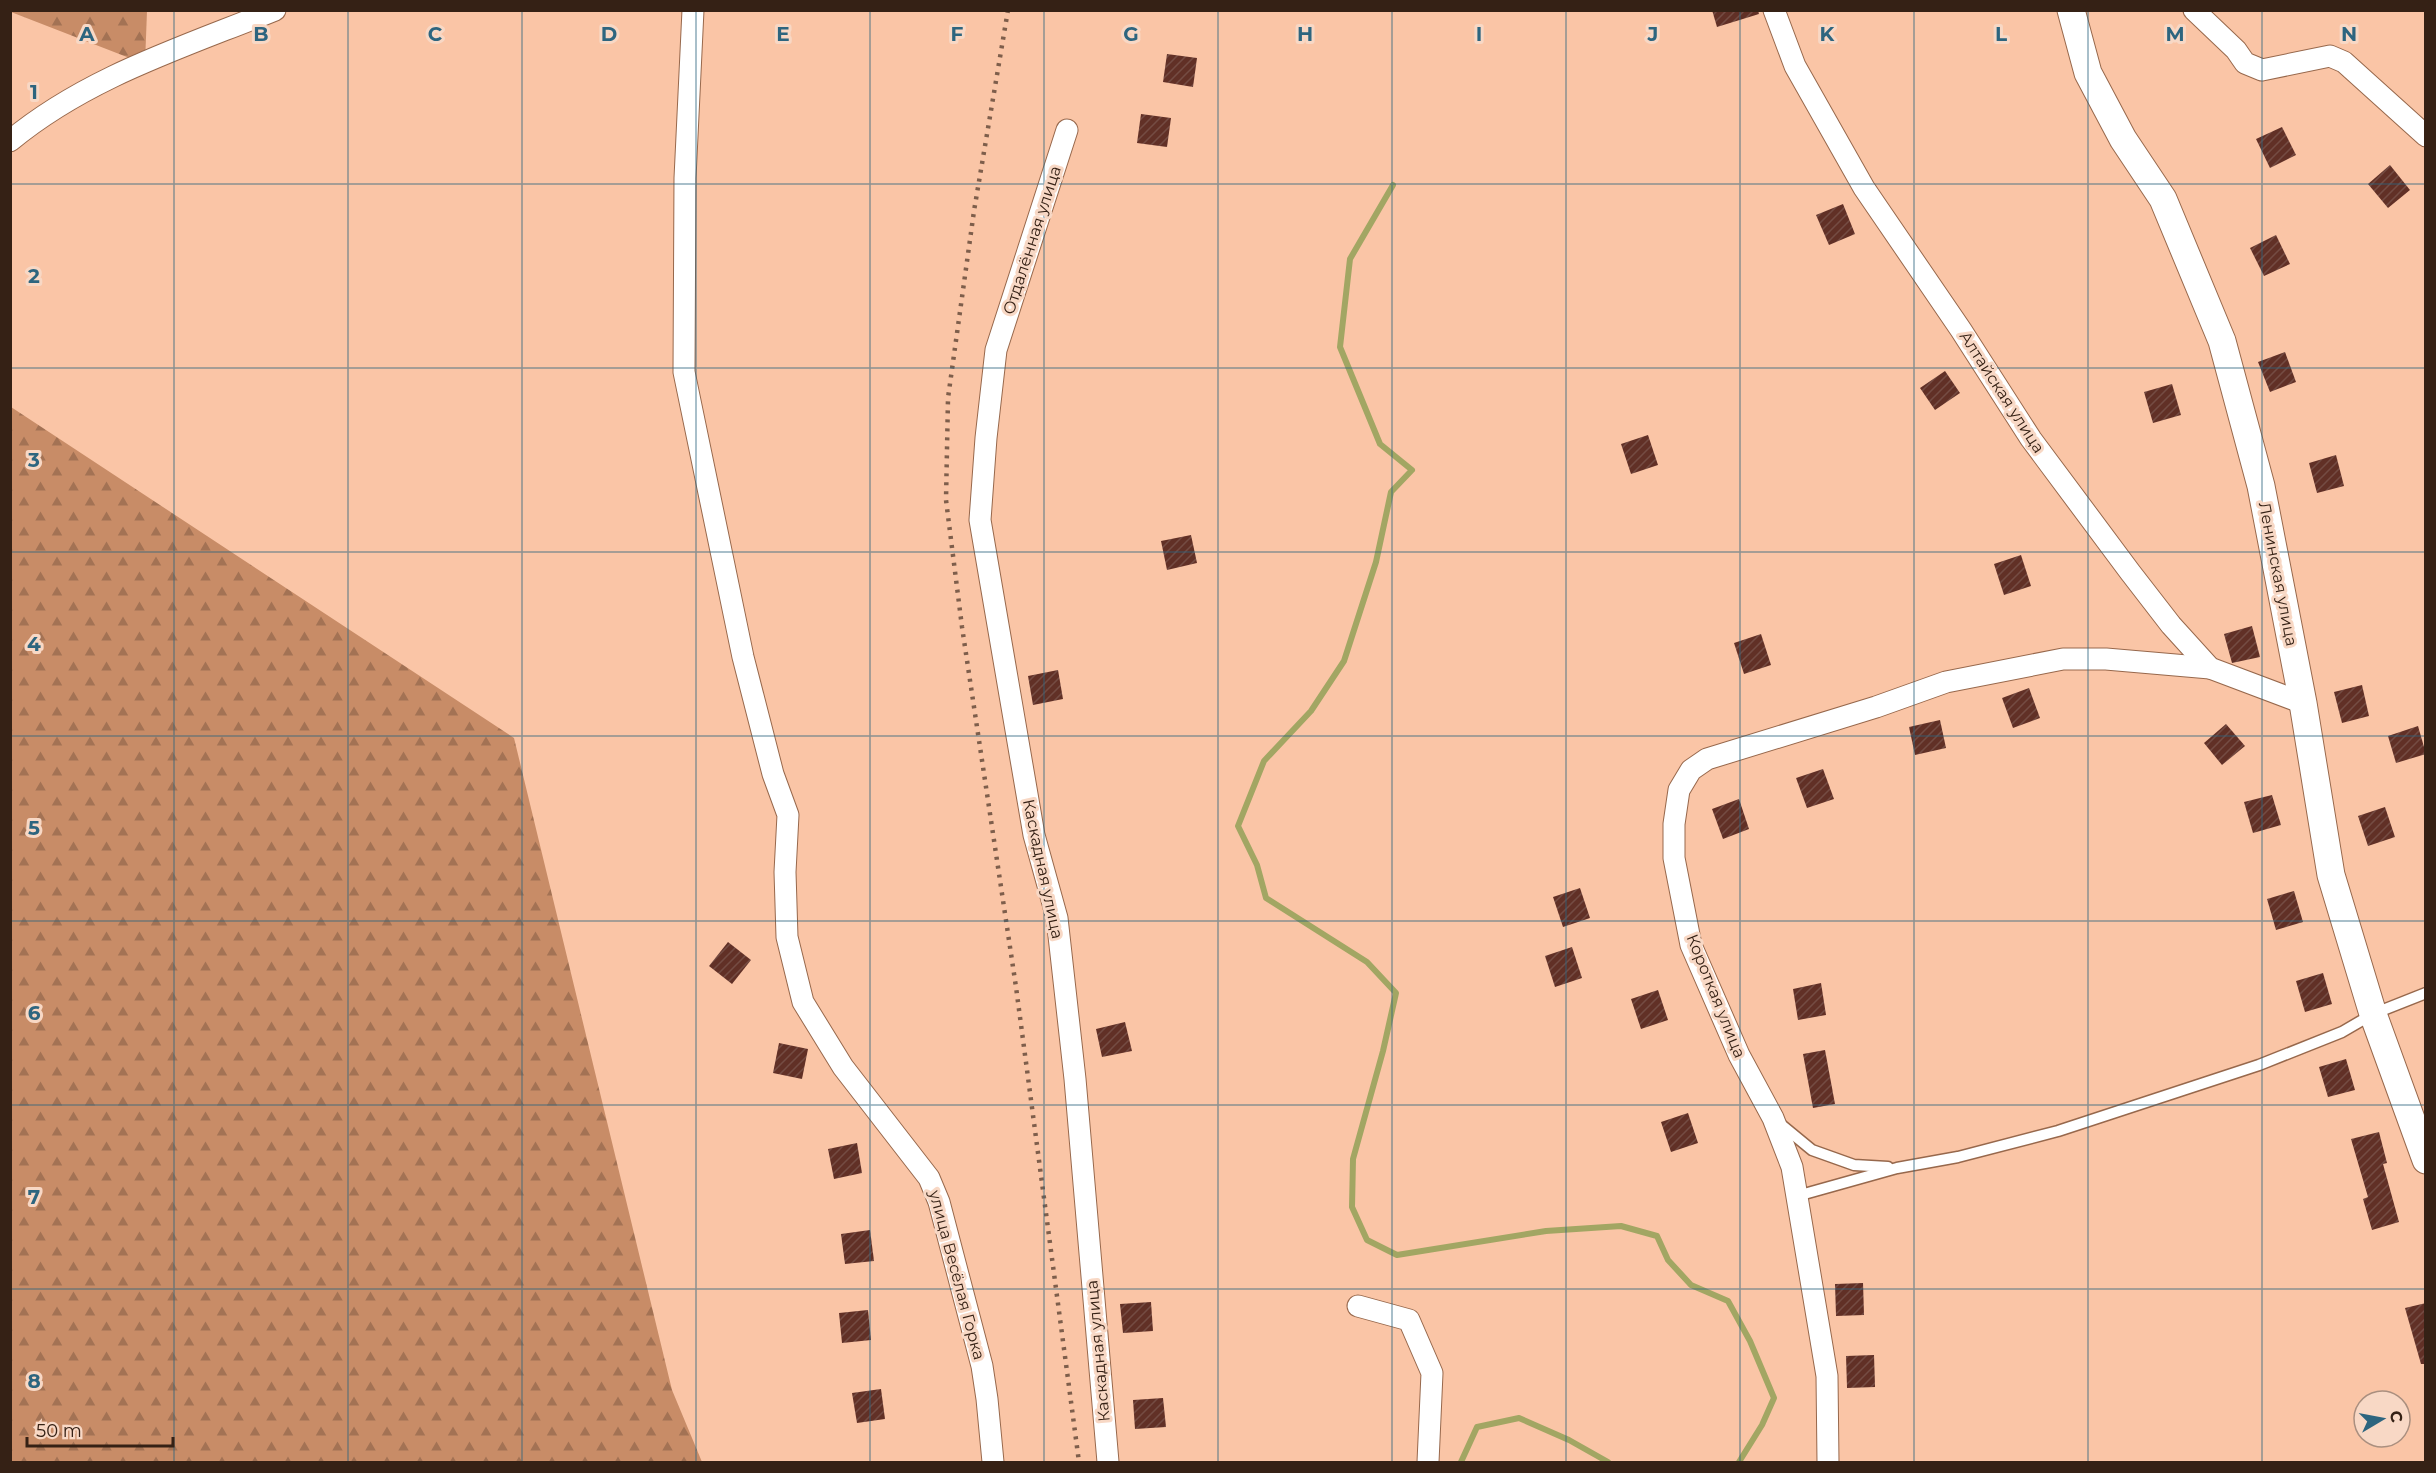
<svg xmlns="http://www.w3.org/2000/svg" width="2436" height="1473" font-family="Montserrat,sans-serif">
<defs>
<pattern id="forest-firs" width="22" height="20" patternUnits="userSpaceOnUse" patternTransform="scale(1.5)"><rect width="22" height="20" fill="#c88c67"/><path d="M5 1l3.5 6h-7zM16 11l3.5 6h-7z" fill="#a37254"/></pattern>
<pattern id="building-hatch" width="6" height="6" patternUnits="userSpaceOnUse" patternTransform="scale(1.5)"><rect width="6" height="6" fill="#613026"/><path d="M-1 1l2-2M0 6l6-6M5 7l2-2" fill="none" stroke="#744c43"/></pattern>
</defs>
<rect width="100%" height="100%" fill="#fac5a6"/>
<g fill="url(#forest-firs)">
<polygon points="10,11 147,11 145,64 11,12"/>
<polygon points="11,407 514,738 672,1390 702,1462 11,1462"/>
</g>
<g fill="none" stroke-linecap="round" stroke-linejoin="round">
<g stroke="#a2a663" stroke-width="6">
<polyline points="1393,185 1350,259 1340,347 1380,444 1412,470 1391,492 1376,562 1344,661 1311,711 1264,761 1238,826 1257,865 1266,898 1367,962 1396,993 1383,1051 1353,1159 1352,1207 1367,1240 1397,1255 1546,1231 1621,1226 1657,1236 1668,1260 1691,1285 1728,1301 1750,1341 1774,1398 1762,1425 1739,1462"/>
<polyline points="1461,1462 1477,1427 1519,1418 1569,1440 1608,1462"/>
</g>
</g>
<g fill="url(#building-hatch)">
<polygon points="1712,10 1758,10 1759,14 1717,27"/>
<polygon points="1167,54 1197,58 1193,87 1163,82"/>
<polygon points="1141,114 1171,118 1167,147 1137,143"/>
<polygon points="2282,127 2296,155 2270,168 2256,139"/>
<polygon points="2390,165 2410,190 2388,208 2368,184"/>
<polygon points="1843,204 1855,234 1829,245 1816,215"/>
<polygon points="2276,235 2290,264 2264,276 2250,248"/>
<polygon points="2285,352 2296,382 2270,392 2258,362"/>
<polygon points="1945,371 1960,393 1935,410 1920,388"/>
<polygon points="2172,384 2181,415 2153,423 2144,392"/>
<polygon points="1648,435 1658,465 1631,474 1621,444"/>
<polygon points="2336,455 2344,486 2317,493 2309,463"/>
<polygon points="1191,535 1197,563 1167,570 1161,541"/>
<polygon points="2021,555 2031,586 2004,595 1994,564"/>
<polygon points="2252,626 2260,657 2232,663 2224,634"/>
<polygon points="1761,634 1771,665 1744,674 1734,643"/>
<polygon points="1058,670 1063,699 1033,705 1028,676"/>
<polygon points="2362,685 2369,716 2342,723 2334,692"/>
<polygon points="2029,688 2040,718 2013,728 2002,698"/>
<polygon points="1940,720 1946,748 1915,755 1909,727"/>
<polygon points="2226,724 2245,746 2222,765 2204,743"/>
<polygon points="2418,726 2426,754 2396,763 2388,736"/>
<polygon points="1823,769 1834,799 1807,808 1796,778"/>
<polygon points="2272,795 2281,825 2253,833 2244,802"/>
<polygon points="1739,799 1749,829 1723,839 1712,809"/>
<polygon points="2385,807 2395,837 2368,846 2358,816"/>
<polygon points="1580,888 1590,918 1563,927 1553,897"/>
<polygon points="2294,891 2303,922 2276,930 2267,899"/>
<polygon points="728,942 751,960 732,984 709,966"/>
<polygon points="1572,947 1582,978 1555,987 1545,956"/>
<polygon points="2323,973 2332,1004 2305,1012 2296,981"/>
<polygon points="1821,983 1826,1015 1798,1020 1793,989"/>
<polygon points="1658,990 1668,1020 1641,1029 1631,999"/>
<polygon points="1125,1022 1132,1051 1102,1057 1096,1029"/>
<polygon points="779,1043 808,1049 802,1079 773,1073"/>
<polygon points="1825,1050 1835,1104 1813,1108 1803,1054"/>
<polygon points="2346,1059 2355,1090 2328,1097 2319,1067"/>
<polygon points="1688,1113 1698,1143 1671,1152 1661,1122"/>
<polygon points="2379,1132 2387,1163 2383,1164 2399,1222 2372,1230 2363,1199 2368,1197 2351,1139"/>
<polygon points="857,1143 862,1173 834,1179 828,1149"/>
<polygon points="870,1230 874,1261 845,1264 841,1234"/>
<polygon points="1863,1283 1864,1315 1836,1316 1835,1284"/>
<polygon points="1151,1302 1153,1331 1123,1333 1120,1304"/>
<polygon points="2426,1303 2426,1364 2421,1364 2405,1308"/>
<polygon points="868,1310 871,1340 842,1343 839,1313"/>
<polygon points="1874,1355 1875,1387 1847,1388 1846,1356"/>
<polygon points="881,1389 885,1419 857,1423 852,1393"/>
<polygon points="1163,1398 1166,1427 1135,1429 1133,1400"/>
</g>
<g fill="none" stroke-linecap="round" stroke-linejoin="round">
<g stroke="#97684c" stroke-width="13">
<g id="service">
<polyline points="1778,1122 1812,1150 1854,1165 1888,1167"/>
<polyline points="1797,1196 1897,1168 1958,1157 2058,1131 2259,1065 2342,1032 2373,1014 2426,993"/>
</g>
</g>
<g stroke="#97684c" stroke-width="23">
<g id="minor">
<polyline points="693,10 685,178 684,372 743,657 773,774 788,815 785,872 787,937 803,1002 843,1067 929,1178 939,1202 982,1366 987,1399 993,1462"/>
<polyline points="1774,10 1795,66 1864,188 1961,330 2031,439 2130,572 2171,625 2210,668 2303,703"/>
<polyline points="2194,10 2236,50 2245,63 2262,70 2330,56 2344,62 2426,136"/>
<polyline points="1067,130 996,350 986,438 980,520 1034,835 1057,918 1075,1079 1108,1462"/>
<path d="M10 141C87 77 184 47 275 10"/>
<polyline points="1358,1306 1409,1320 1432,1373 1428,1462"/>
<polyline points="1828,1462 1827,1376 1792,1167 1773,1118 1739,1055 1691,945 1674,858 1674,824 1679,790 1691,770 1707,759 1876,707 1946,682 2063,659 2106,659 2210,668"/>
</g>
</g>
<g stroke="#97684c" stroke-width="29">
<polyline id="tertiary" points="2071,10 2088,73 2123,139 2163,199 2222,341 2261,486 2303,703 2331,875 2373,1014 2426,1160"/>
</g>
<use href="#service" stroke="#fff" stroke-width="10"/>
<use href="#minor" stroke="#fff" stroke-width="21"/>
<use href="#tertiary" stroke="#fff" stroke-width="27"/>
<polyline stroke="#7e5e4b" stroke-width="4.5" stroke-dasharray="3 6" stroke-linecap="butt" points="1008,10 974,211 948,398 946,500 962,627 1016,987 1079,1462"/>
</g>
<path fill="none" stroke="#2d657f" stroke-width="1.5" stroke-opacity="0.55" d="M174 10V1462M348 10V1462M522 10V1462M696 10V1462M870 10V1462M1044 10V1462M1218 10V1462M1392 10V1462M1566 10V1462M1740 10V1462M1914 10V1462M2088 10V1462M2262 10V1462M10 184H2426M10 368H2426M10 552H2426M10 736H2426M10 921H2426M10 1105H2426M10 1289H2426"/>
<g text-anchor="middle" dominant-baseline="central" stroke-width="6" stroke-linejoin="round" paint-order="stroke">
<g font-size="16" fill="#352115" stroke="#f8d8c5">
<text transform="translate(1032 240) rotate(-72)">Отдалённая улица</text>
<text transform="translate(2002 392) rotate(57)">Алтайская улица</text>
<text transform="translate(2278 574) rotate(79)">Ленинская улица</text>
<text transform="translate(1043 869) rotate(78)">Каскадная улица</text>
<text transform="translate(1716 996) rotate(68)">Короткая улица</text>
<text transform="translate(957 1275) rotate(75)">улица Весёлая Горка</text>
<text transform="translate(1098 1351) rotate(-95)">Каскадная улица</text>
</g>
</g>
<g font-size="20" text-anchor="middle" font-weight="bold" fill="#2d657f" stroke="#f8d8c5" stroke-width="6" stroke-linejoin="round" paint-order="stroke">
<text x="87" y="41">A</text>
<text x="261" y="41">B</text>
<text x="435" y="41">C</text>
<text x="609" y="41">D</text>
<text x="783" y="41">E</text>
<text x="957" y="41">F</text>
<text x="1131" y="41">G</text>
<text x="1305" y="41">H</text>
<text x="1479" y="41">I</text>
<text x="1653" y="41">J</text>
<text x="1827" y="41">K</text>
<text x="2001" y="41">L</text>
<text x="2175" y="41">M</text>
<text x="2349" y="41">N</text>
<text x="34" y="99">1</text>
<text x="34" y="283">2</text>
<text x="34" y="467">3</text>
<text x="34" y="651">4</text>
<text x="34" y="835">5</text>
<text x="34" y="1020">6</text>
<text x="34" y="1204">7</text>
<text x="34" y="1388">8</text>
</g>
<rect width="2436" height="1473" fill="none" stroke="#352115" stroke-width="24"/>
<g transform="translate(2382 1419) rotate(80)"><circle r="28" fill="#f8d8c5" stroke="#aa8f7f" stroke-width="1.5"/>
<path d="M0-4.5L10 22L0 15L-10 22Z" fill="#2d657f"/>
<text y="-9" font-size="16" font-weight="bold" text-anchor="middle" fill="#352115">С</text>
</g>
<path d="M27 1437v9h146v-9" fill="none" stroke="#352115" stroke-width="3"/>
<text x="36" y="1437" font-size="18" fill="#352115" stroke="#f8d8c5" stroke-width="4.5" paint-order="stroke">50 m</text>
</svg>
